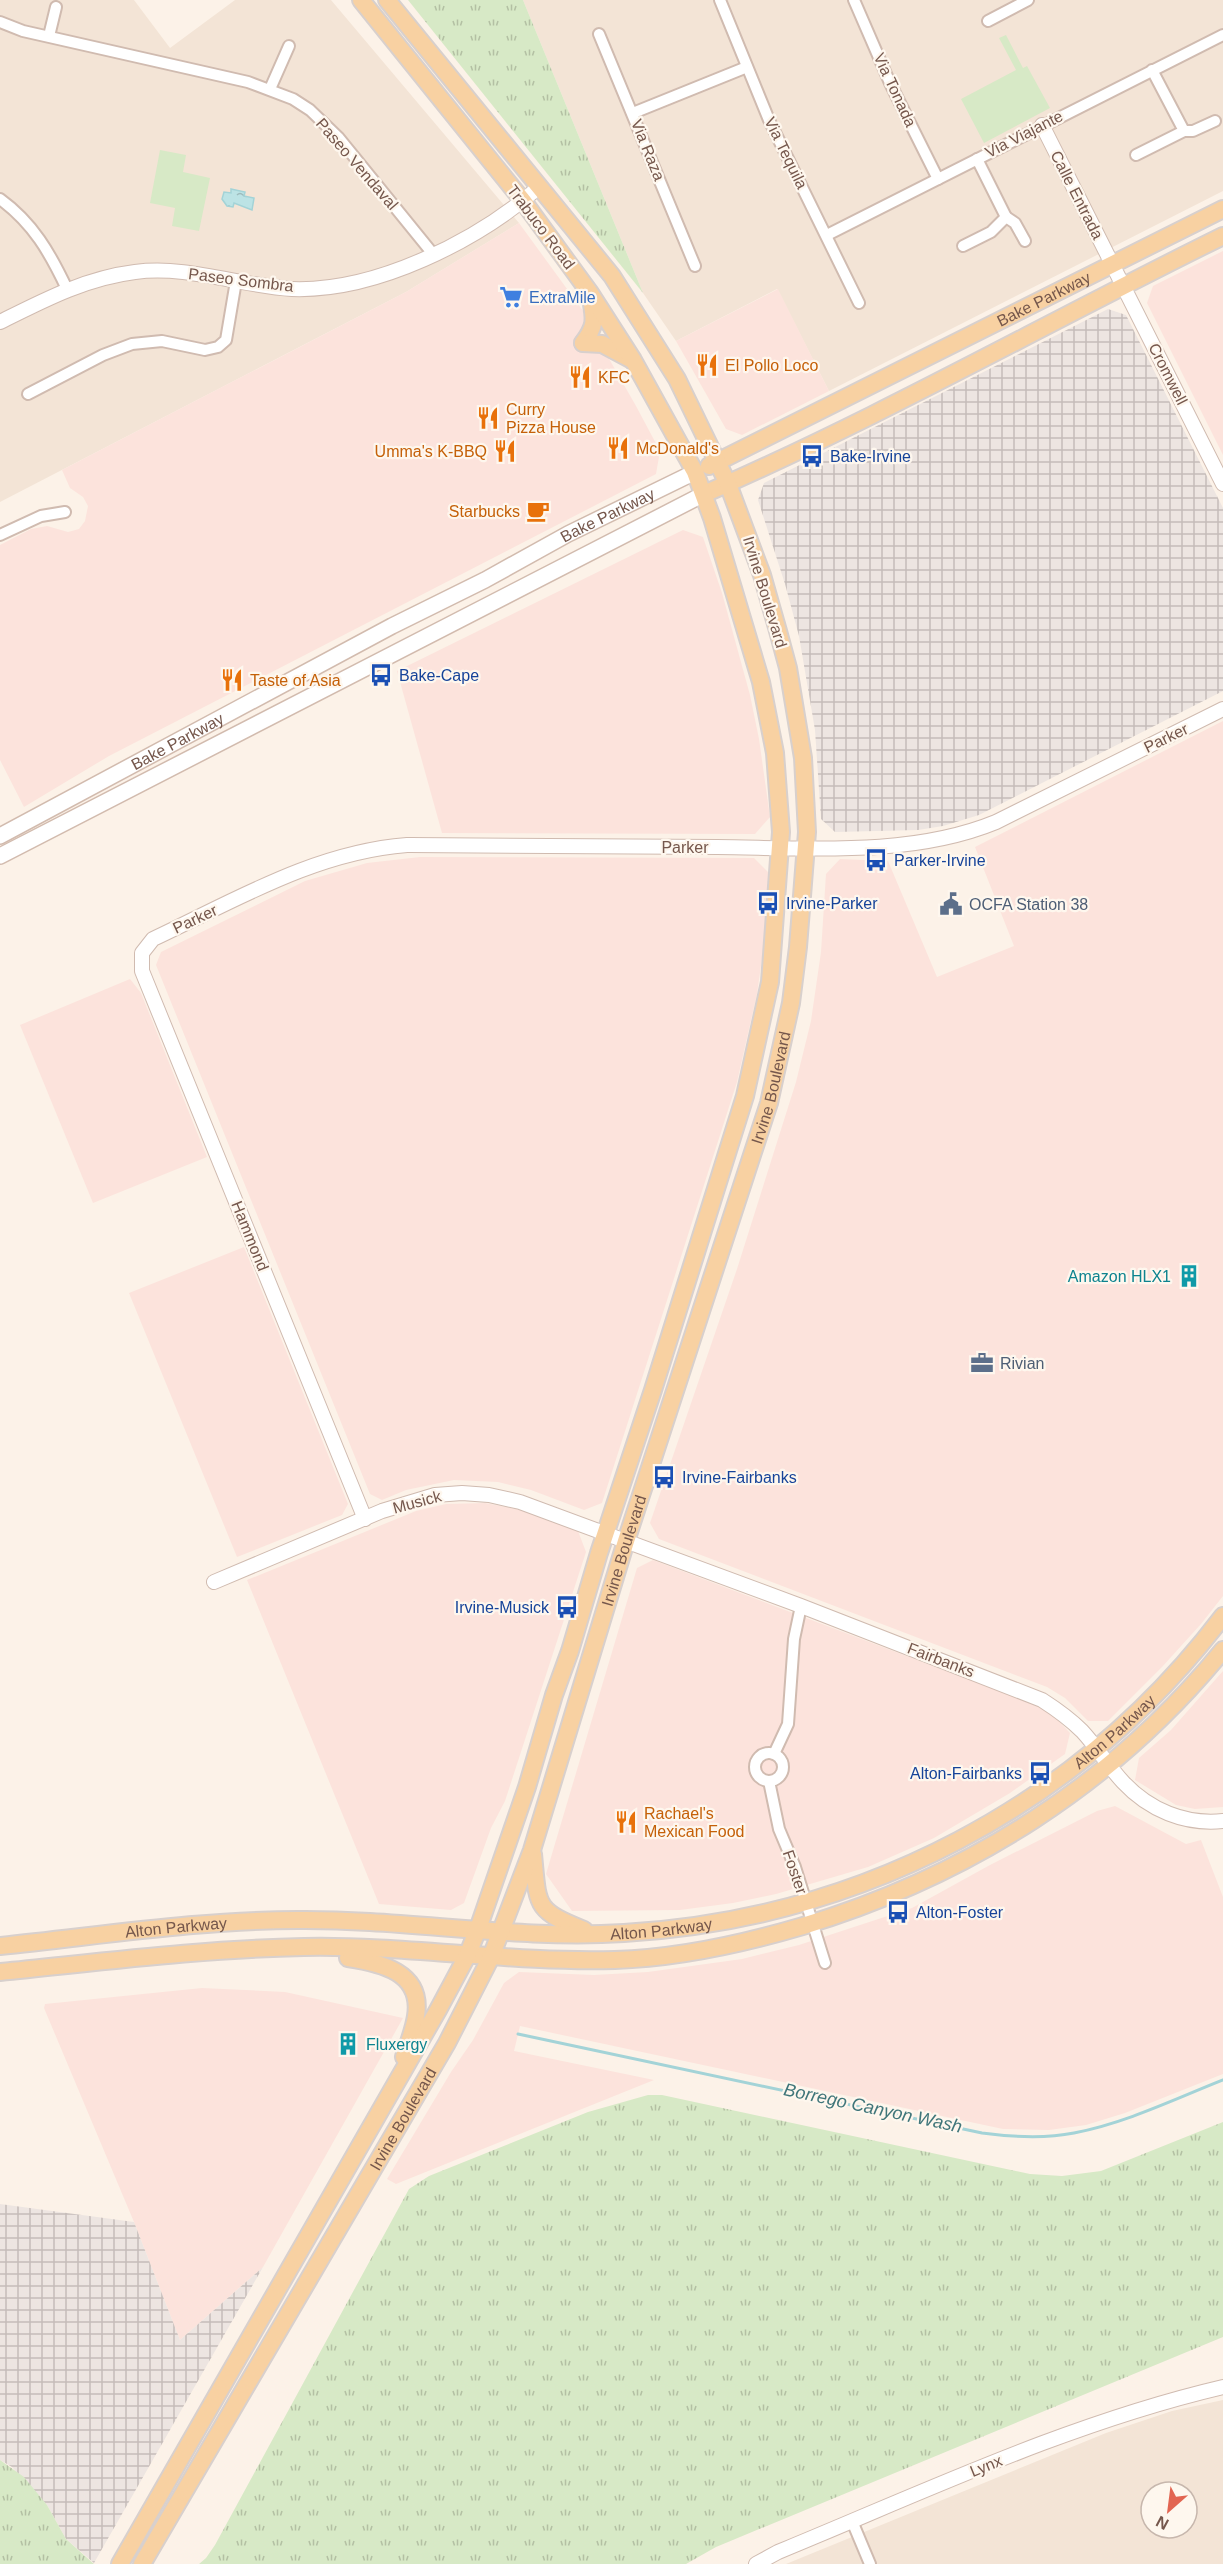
<svg xmlns="http://www.w3.org/2000/svg" width="1223" height="2564" font-family="Arial,sans-serif">
<defs>
<pattern id="industrial-grid" width="8" height="8" patternUnits="userSpaceOnUse" patternTransform="scale(1.5)"><rect width="8" height="8" fill="#ede5e1"/><path d="M0 4h8M4 0v8" fill="none" stroke="#c5bcb9"/></pattern>
<pattern id="grass-tufts" width="24" height="20" patternUnits="userSpaceOnUse" patternTransform="scale(1.5)"><rect width="24" height="20" fill="#d7e9c6"/><path d="M3 7l-1-3M5 7V3M7 7l1-3M15 17l-1-3M17 17v-4M19 17l1-3" fill="none" stroke="#b3c0a3"/></pattern>
<pattern id="water-ripples" width="26" height="14" patternUnits="userSpaceOnUse" patternTransform="scale(1.5)"><rect width="26" height="14" fill="#bce3e5"/><path d="M2 4q2-2 4 0t4 0M15 11q2-2 4 0t4 0" fill="none" stroke="#9dbbbc"/></pattern>
</defs>
<rect width="100%" height="100%" fill="#fcf2e8"/>
<g fill="#f3e4d6" fill-rule="evenodd">
<polygon points="0,0 134,0 170,48 235,0 331,0 519,223 406,292 0,502"/>
<polygon points="523,0 1223,0 1223,191 829,391 777,289 676,341 643,293"/>
<path d="M1223 2400V2564H786L1106 2433 1172 2411ZM1151 2492H1187V2528H1151Z"/>
</g>
<g fill="#fce3dc">
<polygon points="519,223 586,315 585,327 599,352 608,357 636,406 660,451 656,474 109,756 24,807 0,760 0,545 31,529 47,526 68,532 79,529 85,521 88,506 83,497 70,488 62,470 406,292"/>
<polygon points="1223,251 1223,455 1147,303 1153,286"/>
<polygon points="778,289 829,391 742,435 726,429 676,341"/>
<polygon points="683,530 703,537 722,593 750,695 759,739 770,817 755,834 442,833 397,671"/>
<polygon points="1223,721 1223,1596 1201,1624 1162,1667 1108,1721 1088,1721 1065,1698 1047,1687 659,1539 650,1523 737,1269 796,1082 811,1021 821,952 826,874 840,859 888,861 937,977 1014,946 975,847"/>
<polygon points="420,857 754,858 769,873 764,944 757,994 737,1082 602,1503 584,1510 531,1490 498,1482 454,1480 406,1490 382,1500 370,1494 156,965 161,952 305,881 367,863"/>
<polygon points="130,979 141,993 207,1157 93,1203 20,1025"/>
<polygon points="244,1247 348,1504 342,1515 237,1557 129,1293"/>
<polygon points="485,1503 521,1510 578,1531 586,1552 505,1801 491,1828 464,1903 451,1910 379,1904 247,1580 416,1511 446,1504"/>
<polygon points="653,1560 1036,1705 1054,1716 1070,1733 1065,1754 1010,1793 934,1838 868,1867 776,1894 733,1903 680,1910 572,1911 546,1874 637,1568"/>
<polygon points="1223,1671 1223,1807 1195,1809 1176,1805 1135,1780 1139,1758 1171,1730"/>
<polygon points="1115,1806 1186,1844 1201,1840 1223,1897 1223,2074 1125,2113 1086,2125 1049,2130 1003,2129 520,2026 514,2051 654,2080 396,2184 387,2179 451,2072 473,2040 504,1983 519,1972 594,1975 648,1972 742,1959 799,1945 912,1908 990,1865 1097,1811"/>
<polygon points="202,1988 285,1992 403,2018 263,2267 180,2340 134,2222 44,2008 45,2004"/>
</g>
<g fill="url(#industrial-grid)">
<polygon points="1108,309 1126,315 1223,508 1223,691 979,815 943,826 918,830 835,832 821,819 815,730 799,636 785,584 758,500 764,483"/>
<polygon points="0,2204 134,2222 180,2340 263,2267 94,2563 66,2539 47,2505 12,2467 0,2460"/>
</g>
<g fill="url(#grass-tufts)">
<polygon points="408,0 523,0 643,293"/>
<polygon points="648,2095 662,2095 1030,2174 1062,2176 1101,2171 1223,2122 1223,2337 716,2547 686,2564 199,2564 206,2558 215,2545 409,2189 429,2176 588,2112"/>
<polygon points="0,2460 24,2477 47,2505 66,2539 94,2564 0,2564"/>
</g>
<g fill="#d7e9c6">
<polygon points="1006,35 1023,68 1027,66 1050,108 984,143 961,99 1016,70 999,38"/>
<polygon points="160,150 186,155 183,172 210,178 199,231 172,226 175,208 150,203"/>
</g>
<polygon fill="url(#water-ripples)" stroke="#a3d3d7" stroke-width="1.5" points="231,189 245,192 244,196 254,198 252,210 234,203 233,207 227,206 222,199 224,192 231,193"/>
<g fill="none" stroke-linecap="round" stroke-linejoin="round">
<path stroke="#a3d3d7" stroke-width="3" d="M518 2034 982 2133C1012 2137 1044 2139 1074 2133 1126 2123 1175 2099 1223 2080"/>
<g stroke="#d0bbb0" stroke-width="14">
<g id="minor">
<polyline points="720,0 769,120 859,303"/>
<polyline points="854,0 890,83 938,179"/>
<polyline points="988,21 1028,0"/>
<polyline points="0,22 23,31 248,82 293,99 310,110 338,137 433,254"/>
<polyline points="599,34 695,266"/>
<polyline points="49,36 56,7"/>
<polyline points="270,89 289,46"/>
<polyline points="633,113 747,67"/>
<polyline points="1184,131 1193,131 1215,121"/>
<polyline points="1136,155 1184,131 1152,70"/>
<path d="M0 199C33 223 50 253 67 289"/>
<polyline points="1006,217 1015,223 1025,241"/>
<polyline points="827,235 1223,35"/>
<polyline points="963,246 991,232 1006,217 977,159"/>
<polyline points="28,394 103,355 132,344 162,341 205,350 218,347 226,340 236,281"/>
<polyline points="0,535 41,516 65,512"/>
<circle cx="769" cy="1767" r="14"/>
<polyline points="774,1754 788,1724 794,1639 801,1606"/>
<polyline points="769,1781 779,1829 795,1867 825,1963"/>
<polyline points="852,2521 870,2564"/>
</g>
</g>
<g stroke="#d0bbb0" stroke-width="16">
<g id="tertiary">
<polyline points="1042,125 1223,484"/>
<path d="M0 322C44 300 86 278 135 272 188 265 240 286 292 289 376 292 477 241 539 187"/>
<path d="M365 1519 142 971V953L153 939C234 901 315 852 407 845 510 846 613 846 717 847 807 848 911 857 996 822L1223 709"/>
<path d="M214 1582 382 1511 435 1495 462 1493 489 1495 520 1502 801 1606 1042 1700C1056 1709 1070 1719 1082 1731 1097 1747 1108 1766 1123 1782 1149 1810 1185 1825 1223 1821"/>
<path d="M756 2564 778 2552C924 2492 1069 2423 1223 2387"/>
</g>
</g>
<g stroke="#d2bbae" stroke-width="18">
<g id="secondary">
<path id="s1" d="M0 836 392 626 485 580 568 534 695 472"/>
<polyline points="0,856 704,494"/>
</g>
</g>
<g stroke="#d8d0cd" stroke-width="20">
<g id="primary">
<path d="M583 343C596 326 595 320 591 299"/>
<polyline points="583,343 602,344 632,360"/>
<path id="s2" d="M709 466 1223 209"/>
<path d="M704 494C881 417 1050 321 1223 236"/>
<path d="M533 1854C538 1906 534 1910 584 1930"/>
<path id="s3" d="M0 1946C99 1936 199 1920 298 1920 407 1919 516 1940 624 1933 861 1919 1079 1806 1223 1616"/>
<path d="M348 1958C381 1963 423 1972 416 2016 414 2030 408 2044 404 2057"/>
<path d="M0 1972C101 1962 202 1949 304 1947 407 1945 511 1963 615 1960 679 1958 742 1944 803 1926 968 1876 1114 1784 1223 1650"/>
<polyline points="120,2564 438,2010 467,1956 478,1929 527,1787 554,1695 570,1651 599,1553 653,1390 745,1096 770,982 781,832 775,753 761,682 712,518 695,472 633,360 590,293 523,201 361,0"/>
<path id="s4" d="M142 2564 447 2043 491 1957 532 1850 626 1541 769 1103 791 1003 798 947 807 832 803 758 788 668 778 631 762 575 728 484 677 379 612 276 387 0"/>
</g>
</g>
<use href="#minor" stroke="#fff" stroke-width="10"/>
<use href="#tertiary" stroke="#fff" stroke-width="14"/>
<use href="#secondary" stroke="#fff" stroke-width="15"/>
<use href="#primary" stroke="#f8d1a2" stroke-width="16"/>
</g>
<defs>
<g id="supermarket-bare" transform="scale(1.8)"><path d="M-6-5.5h2.5l.6 2H6L4.5 2H-2.5L-4.4-4H-6ZM-1.5 3.2a1.3 1.3 0 1 0 .1 0ZM3 3.2a1.3 1.3 0 1 0 .1 0Z" fill="#3f7fe0" stroke="#fef7ee" stroke-width="2.5" paint-order="stroke"/></g>
<g id="restaurant-bare" transform="scale(1.8)"><path d="M-5-6h1v4h1v-4h1v4h1v-4h1v5L-1.5 .5V6h-2V.5L-5-1ZM5-6V6H3V1.5H1.5Q1.5-4 5-6Z" fill="#e8710a" stroke="#fef7ee" stroke-width="2.5" paint-order="stroke"/></g>
<g id="bus-bare" transform="scale(1.8)"><path d="M-5-6H5V4H4V6H2V4H-2V6H-4V4H-5ZM-3.5-4V0h7V-4ZM-3.5 1.2v1.5H-2V1.2ZM2 1.2v1.5H3.5V1.2Z" fill="#1a4fb4" stroke="#fef7ee" stroke-width="2.5" paint-order="stroke"/></g>
<g id="cafe-bare" transform="scale(1.8)"><path d="M-5.5-4.5H6V0H3Q3 3.5 0 3.5H-2.5Q-5.5 3.5-5.5 0ZM3-3.2v2h1.7v-2ZM-6 4.5H4V6H-6Z" fill="#e8710a" stroke="#fef7ee" stroke-width="2.5" paint-order="stroke"/></g>
<g id="civic-bare" transform="scale(1.8)"><path d="M-.6-6.5H3V-4.5H.6V-3L4-1V1h2V6H-6V1h2V-1L-.6-3ZM-1.2 2.5V6h2.4V2.5Z" fill="#5c6f8a" stroke="#fef7ee" stroke-width="2.5" paint-order="stroke"/></g>
<g id="building-bare" transform="scale(1.8)"><path d="M-4-6H4V6H1V3H-1V6H-4ZM-2.5-4.3h1.7v1.8h-1.7ZM.8-4.3h1.7v1.8H.8ZM-2.5-1h1.7V.8h-1.7ZM.8-1h1.7V.8H.8Z" fill="#0f9aa8" stroke="#fef7ee" stroke-width="2.5" paint-order="stroke"/></g>
<g id="office-bare" transform="scale(1.8)"><path d="M-6-3h4V-5.5h4V-3h4V5H-6ZM-1-4.5V-3h2v-1.5ZM-6 0V1H6V0Z" fill="#5c6f8a" stroke="#fef7ee" stroke-width="2.5" paint-order="stroke"/></g>
</defs>
<g fill-rule="evenodd">
<use href="#supermarket-bare" x="511" y="297"/>
<use href="#restaurant-bare" x="707" y="365"/>
<use href="#restaurant-bare" x="580" y="377"/>
<use href="#restaurant-bare" x="488" y="418"/>
<use href="#restaurant-bare" x="618" y="448"/>
<use href="#restaurant-bare" x="505" y="451"/>
<use href="#bus-bare" x="812" y="456"/>
<use href="#cafe-bare" x="538" y="511"/>
<use href="#bus-bare" x="381" y="675"/>
<use href="#restaurant-bare" x="232" y="680"/>
<use href="#bus-bare" x="876" y="860"/>
<use href="#bus-bare" x="768" y="903"/>
<use href="#civic-bare" x="951" y="904"/>
<use href="#building-bare" x="1189" y="1276"/>
<use href="#office-bare" x="982" y="1363"/>
<use href="#bus-bare" x="664" y="1477"/>
<use href="#bus-bare" x="567" y="1607"/>
<use href="#bus-bare" x="1040" y="1773"/>
<use href="#restaurant-bare" x="626" y="1822"/>
<use href="#bus-bare" x="898" y="1912"/>
<use href="#building-bare" x="348" y="2044"/>
</g>
<g text-anchor="middle" dominant-baseline="central" stroke-width="4.5" stroke-linejoin="round" paint-order="stroke">
<g font-size="16" fill="#75574c" stroke="#fef7ee">
<text transform="translate(895 90) rotate(65)">Via Tonada</text>
<text transform="translate(1024 134) rotate(-27)">Via Viajante</text>
<text transform="translate(648 150) rotate(68)">Via Raza</text>
<text transform="translate(786 153) rotate(64)">Via Tequila</text>
<text transform="translate(357 164) rotate(49)">Paseo Vendaval</text>
<text transform="translate(1077 195) rotate(63)">Calle Entrada</text>
<text transform="translate(541 227) rotate(53)">Trabuco Road</text>
<text transform="translate(241 280) rotate(7)">Paseo Sombra</text>
<text stroke="none"><textPath href="#s2" startOffset="374">Bake Parkway</textPath></text>
<text transform="translate(1168 374) rotate(63)">Cromwell</text>
<text stroke="none"><textPath href="#s1" startOffset="687">Bake Parkway</textPath></text>
<text transform="translate(765 592) rotate(73)">Irvine Boulevard</text>
<text transform="translate(1166 738) rotate(-26)">Parker</text>
<text stroke="none"><textPath href="#s1" startOffset="201">Bake Parkway</textPath></text>
<text x="685" y="847">Parker</text>
<text transform="translate(195 919) rotate(-25)">Parker</text>
<text stroke="none"><textPath href="#s4" startOffset="1614">Irvine Boulevard</textPath></text>
<text transform="translate(250 1236) rotate(68)">Hammond</text>
<text transform="translate(417 1502) rotate(-15)">Musick</text>
<text stroke="none"><textPath href="#s4" startOffset="1128">Irvine Boulevard</textPath></text>
<text transform="translate(941 1660) rotate(21)">Fairbanks</text>
<text stroke="none"><textPath href="#s3" startOffset="1166">Alton Parkway</textPath></text>
<text transform="translate(795 1872) rotate(71)">Foster</text>
<text stroke="none"><textPath href="#s3" startOffset="177">Alton Parkway</textPath></text>
<text stroke="none"><textPath href="#s3" startOffset="663">Alton Parkway</textPath></text>
<text stroke="none"><textPath href="#s4" startOffset="516">Irvine Boulevard</textPath></text>
<text transform="translate(986 2466) rotate(-22)">Lynx</text>
</g>
<g font-size="16" fill="#366cbe" stroke="#fef7ee" text-anchor="start">
<text x="529" y="297">ExtraMile</text>
</g>
<g font-size="16" fill="#c56008" stroke="#fef7ee" text-anchor="start">
<text x="725" y="365">El Pollo Loco</text>
<text x="598" y="377">KFC</text>
<text x="506" y="409">Curry<tspan x="506" dy="18">Pizza House</tspan></text>
<text x="636" y="448">McDonald's</text>
<text x="487" y="451" text-anchor="end">Umma's K-BBQ</text>
<text x="520" y="511" text-anchor="end">Starbucks</text>
<text x="250" y="680">Taste of Asia</text>
<text x="644" y="1813">Rachael's<tspan x="644" dy="18">Mexican Food</tspan></text>
</g>
<g font-size="16" fill="#164399" stroke="#fef7ee" text-anchor="start">
<text x="830" y="456">Bake-Irvine</text>
<text x="399" y="675">Bake-Cape</text>
<text x="894" y="860">Parker-Irvine</text>
<text x="786" y="903">Irvine-Parker</text>
<text x="682" y="1477">Irvine-Fairbanks</text>
<text x="549" y="1607" text-anchor="end">Irvine-Musick</text>
<text x="1022" y="1773" text-anchor="end">Alton-Fairbanks</text>
<text x="916" y="1912">Alton-Foster</text>
</g>
<g font-size="16" fill="#4e5e75" stroke="#fef7ee" text-anchor="start">
<text x="969" y="904">OCFA Station 38</text>
<text x="1000" y="1363">Rivian</text>
</g>
<g font-size="16" fill="#0d838f" stroke="#fef7ee" text-anchor="end">
<text x="1171" y="1276">Amazon HLX1</text>
<text x="366" y="2044" text-anchor="start">Fluxergy</text>
</g>
<g font-size="18" font-style="italic" fill="#40767a" stroke="#fef7ee">
<text transform="translate(873 2108) rotate(12)">Borrego Canyon Wash</text>
</g>
</g>
<g transform="translate(1169 2510) rotate(208)"><circle r="28" fill="#fef7ee" stroke="#c7b7ad" stroke-width="1.5"/>
<path d="M0-4.5L10 22L0 15L-10 22Z" fill="#e26551"/>
<text y="-9" font-size="16" font-weight="bold" text-anchor="middle" fill="#75574c">N</text>
</g>
</svg>
